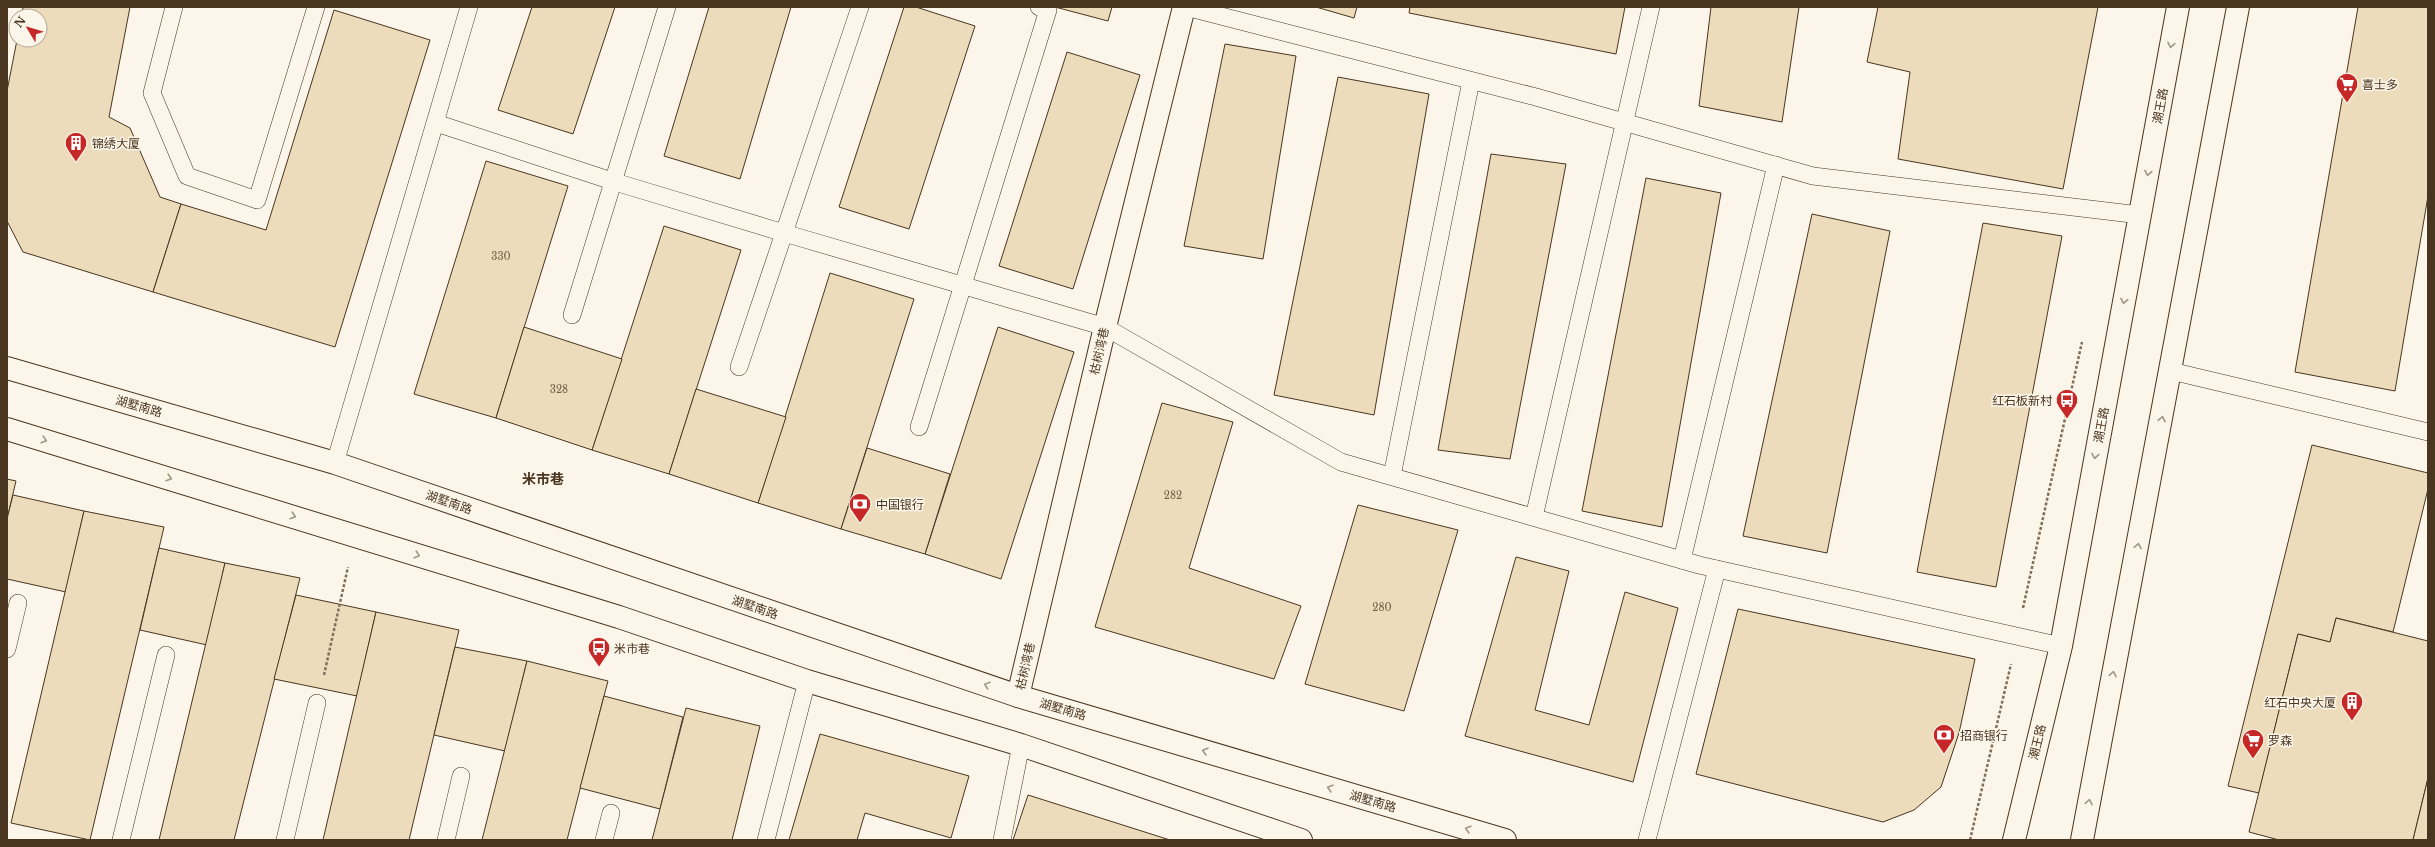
<svg xmlns="http://www.w3.org/2000/svg" width="2435" height="847" font-family="'Libre Baskerville','Noto Sans SC',serif">
<rect width="100%" height="100%" fill="#fbf6e9"/>
<g fill="#ecdcbc" stroke="#4a3520">
<polygon points="23,7 130,7 109,117 130,128 160,197 181,204 153,292 23,252 7,221 7,91 17,40 40,40 40,16 22,16"/>
<polygon points="532,7 615,7 573,134 498,110"/>
<polygon points="709,7 791,7 740,179 664,156"/>
<polygon points="904,7 916,7 975,26 909,229 839,207"/>
<polygon points="1055,7 1112,7 1108,21"/>
<polygon points="1316,7 1357,7 1354,18"/>
<polygon points="1410,7 1625,7 1616,54 1409,13"/>
<polygon points="1711,7 1799,7 1782,122 1699,106"/>
<polygon points="1878,7 2098,7 2063,189 1898,159 1910,72 1867,62"/>
<polygon points="2358,7 2428,7 2428,196 2395,391 2295,372"/>
<polygon points="334,10 430,40 335,347 153,292 181,204 266,230"/>
<polygon points="1225,44 1296,56 1263,259 1184,246"/>
<polygon points="1067,52 1140,75 1073,289 999,266"/>
<polygon points="1338,77 1429,94 1374,415 1274,395"/>
<polygon points="1491,154 1566,164 1510,459 1438,450"/>
<polygon points="486,161 568,186 496,418 414,394"/>
<polygon points="1646,178 1721,193 1662,527 1582,511"/>
<polygon points="1812,214 1890,231 1827,553 1743,536"/>
<polygon points="1983,223 2062,236 1996,587 1917,572"/>
<polygon points="664,226 741,250 669,474 592,450"/>
<polygon points="830,273 914,299 841,529 758,503"/>
<polygon points="524,327 622,359 592,450 496,418"/>
<polygon points="998,327 1074,352 1001,579 925,554"/>
<polygon points="696,389 786,417 758,503 669,474"/>
<polygon points="1162,403 1233,422 1189,568 1301,606 1274,679 1095,627"/>
<polygon points="2312,445 2428,473 2428,489 2393,632 2336,618 2330,642 2298,634 2259,793 2228,786"/>
<polygon points="867,448 950,474 925,554 841,529"/>
<polygon points="7,479 16,481 7,519"/>
<polygon points="13,495 84,511 66,592 7,579 7,519"/>
<polygon points="1358,505 1458,530 1404,711 1305,684"/>
<polygon points="84,511 164,527 90,840 11,823"/>
<polygon points="159,548 225,563 207,645 140,630"/>
<polygon points="1516,557 1569,571 1535,710 1589,725 1625,592 1678,608 1633,782 1465,736"/>
<polygon points="225,563 300,578 234,840 159,840"/>
<polygon points="296,595 376,612 357,696 274,679"/>
<polygon points="1738,609 1975,659 1959,733 1941,787 1914,810 1883,822 1696,774"/>
<polygon points="376,612 459,630 409,840 323,840"/>
<polygon points="2336,618 2428,641 2428,778 2413,840 2279,840 2249,832 2298,634 2330,642"/>
<polygon points="455,647 527,661 505,751 434,735"/>
<polygon points="527,661 608,681 604,696 567,840 482,840"/>
<polygon points="604,696 683,717 660,809 580,788"/>
<polygon points="686,708 760,726 732,840 652,840"/>
<polygon points="820,734 969,776 951,838 865,813 857,840 789,840"/>
<polygon points="2428,778 2428,840 2413,840"/>
<polygon points="1028,795 1170,840 1013,840"/>
</g>
<g fill="none" stroke-linecap="round" stroke-linejoin="round">
<g stroke="#4a3520" stroke-width="18">
<g id="lane">
<polyline points="174,7 152,93 187,176 257,200 316,7"/>
<polyline points="1186,7 1536,97 1813,176 2140,215"/>
<polyline points="436,123 615,182 784,233 1105,327 1341,462 1699,565 2061,646"/>
<polyline points="572,315 667,7"/>
<polyline points="739,367 860,7"/>
<polyline points="2171,371 2428,432"/>
<polyline points="919,427 1048,10 1039,7"/>
<polyline points="335,463 469,7"/>
<polyline points="1392,476 1471,81"/>
<polyline points="1534,517 1651,7"/>
<polyline points="1682,560 1776,165"/>
<polyline points="7,649 18,603"/>
<polyline points="121,840 166,655"/>
<polyline points="285,840 317,703"/>
<polyline points="446,840 461,776"/>
<polyline points="604,840 611,813"/>
<polyline points="766,840 807,681"/>
<polyline points="1002,840 1021,745"/>
<polyline points="1647,840 1717,569"/>
</g>
</g>
<g stroke="#4a3520" stroke-width="24">
<g id="secondary">
<polyline points="7,368 335,463 1018,696 1505,840"/>
<polyline points="7,429 619,617 807,681 1021,745 1301,840"/>
<polyline points="1018,696 1105,327 1184,7"/>
<polyline points="2014,840 2061,646 2178,7"/>
<polyline points="2082,840 2238,7"/>
</g>
</g>
<g stroke="#7f6f5c" stroke-width="2.5" stroke-dasharray="3 2" stroke-linecap="butt">
<polyline points="2023,608 2082,342"/>
<polyline points="324,675 348,567"/>
<polyline points="1970,840 2011,664"/>
</g>
<use href="#lane" stroke="#fbf6e9" stroke-width="17"/>
<use href="#secondary" stroke="#fbf6e9" stroke-width="22"/>
</g>
<defs><path id="oneway-chevron" d="M-2-3.5L2.5 0L-2 3.5" fill="none" stroke-width="1.6" stroke-linecap="round" stroke-linejoin="round"/></defs>
<g stroke="#a29684">
<use href="#oneway-chevron" transform="translate(2171 45) rotate(100)"/>
<use href="#oneway-chevron" transform="translate(2148 173) rotate(100)"/>
<use href="#oneway-chevron" transform="translate(2124 301) rotate(101)"/>
<use href="#oneway-chevron" transform="translate(2162 419) rotate(-79)"/>
<use href="#oneway-chevron" transform="translate(44 440) rotate(17)"/>
<use href="#oneway-chevron" transform="translate(2095 456) rotate(100)"/>
<use href="#oneway-chevron" transform="translate(169 478) rotate(17)"/>
<use href="#oneway-chevron" transform="translate(293 516) rotate(17)"/>
<use href="#oneway-chevron" transform="translate(2138 546) rotate(-79)"/>
<use href="#oneway-chevron" transform="translate(417 555) rotate(17)"/>
<use href="#oneway-chevron" transform="translate(2113 674) rotate(-79)"/>
<use href="#oneway-chevron" transform="translate(987 685) rotate(-161)"/>
<use href="#oneway-chevron" transform="translate(1205 751) rotate(-164)"/>
<use href="#oneway-chevron" transform="translate(1330 788) rotate(-164)"/>
<use href="#oneway-chevron" transform="translate(2089 802) rotate(-79)"/>
<use href="#oneway-chevron" transform="translate(1468 829) rotate(-164)"/>
</g>
<defs>
<g id="supermarket-pin" transform="scale(1.15)"><path d="M0 17L-7.5 6A9.5 9.5 0 1 1 7.5 6Z" fill="#c62828" stroke="#fbf6e9"/><path d="M-6-5.5h2.5l.6 2H6L4.5 2H-2.5L-4.4-4H-6ZM-1.5 3.2a1.3 1.3 0 1 0 .1 0ZM3 3.2a1.3 1.3 0 1 0 .1 0Z" fill="#fff"/></g>
<g id="building-pin" transform="scale(1.15)"><path d="M0 17L-7.5 6A9.5 9.5 0 1 1 7.5 6Z" fill="#c62828" stroke="#fbf6e9"/><path d="M-4-6H4V6H1V3H-1V6H-4ZM-2.5-4.3h1.7v1.8h-1.7ZM.8-4.3h1.7v1.8H.8ZM-2.5-1h1.7V.8h-1.7ZM.8-1h1.7V.8H.8Z" fill="#fff"/></g>
<g id="bus-pin" transform="scale(1.15)"><path d="M0 17L-7.5 6A9.5 9.5 0 1 1 7.5 6Z" fill="#c62828" stroke="#fbf6e9"/><path d="M-5-6H5V4H4V6H2V4H-2V6H-4V4H-5ZM-3.5-4V0h7V-4ZM-3.5 1.2v1.5H-2V1.2ZM2 1.2v1.5H3.5V1.2Z" fill="#fff"/></g>
<g id="bank-pin" transform="scale(1.15)"><path d="M0 17L-7.5 6A9.5 9.5 0 1 1 7.5 6Z" fill="#c62828" stroke="#fbf6e9"/><path d="M-6-4H6V4H-6ZM0-2.3a2.3 2.3 0 1 0 0 4.6a2.3 2.3 0 1 0 0-4.6Z" fill="#fff"/></g>
</defs>
<g fill-rule="evenodd">
<use href="#supermarket-pin" x="2347" y="84"/>
<use href="#building-pin" x="76" y="143"/>
<use href="#bus-pin" x="2067" y="400"/>
<use href="#bank-pin" x="860" y="504"/>
<use href="#bus-pin" x="599" y="648"/>
<use href="#building-pin" x="2352" y="702"/>
<use href="#bank-pin" x="1944" y="735"/>
<use href="#supermarket-pin" x="2253" y="740"/>
</g>
<g text-anchor="middle" dominant-baseline="central" stroke-width="3" stroke-linejoin="round" paint-order="stroke">
<g font-size="10" fill="#725f47">
<text x="501" y="256">330</text>
<text x="559" y="389">328</text>
<text x="1173" y="495">282</text>
<text x="1382" y="607">280</text>
</g>
<g font-size="12" fill="#4a3520" stroke="#fbf6e9" text-anchor="start">
<text x="2362" y="84">喜士多</text>
<text x="92" y="143">锦绣大厦</text>
<text x="2052" y="400" text-anchor="end">红石板新村</text>
<text x="876" y="504">中国银行</text>
<text x="614" y="648">米市巷</text>
<text x="2336" y="702" text-anchor="end">红石中央大厦</text>
<text x="1960" y="735">招商银行</text>
<text x="2268" y="740">罗森</text>
</g>
<g font-size="12" fill="#4a3520" stroke="#fbf6e9">
<text transform="translate(2160 106) rotate(-80)">潮王路</text>
<text transform="translate(1099 351) rotate(-77)">枯树湾巷</text>
<text transform="translate(139 406) rotate(16)">湖墅南路</text>
<text transform="translate(2101 425) rotate(-80)">潮王路</text>
<text transform="translate(449 502) rotate(19)">湖墅南路</text>
<text transform="translate(755 607) rotate(19)">湖墅南路</text>
<text transform="translate(1025 666) rotate(-77)">枯树湾巷</text>
<text transform="translate(1063 709) rotate(16)">湖墅南路</text>
<text transform="translate(2037 742) rotate(-76)">潮王路</text>
<text transform="translate(1373 801) rotate(16)">湖墅南路</text>
</g>
<g font-size="14" font-weight="bold" fill="#4a3520" stroke="#fbf6e9">
<text x="543" y="479">米市巷</text>
</g>
</g>
<rect width="2435" height="847" fill="none" stroke="#4a3520" stroke-width="16"/>
<g transform="translate(28 28) rotate(308)"><circle r="19" fill="#fbf6e9" stroke="#b4a999"/>
<path d="M0-3L7 15L0 10L-7 15Z" fill="#c62828"/>
<text y="-6" font-size="11" font-weight="bold" text-anchor="middle" fill="#4a3520">N</text>
</g>
</svg>
